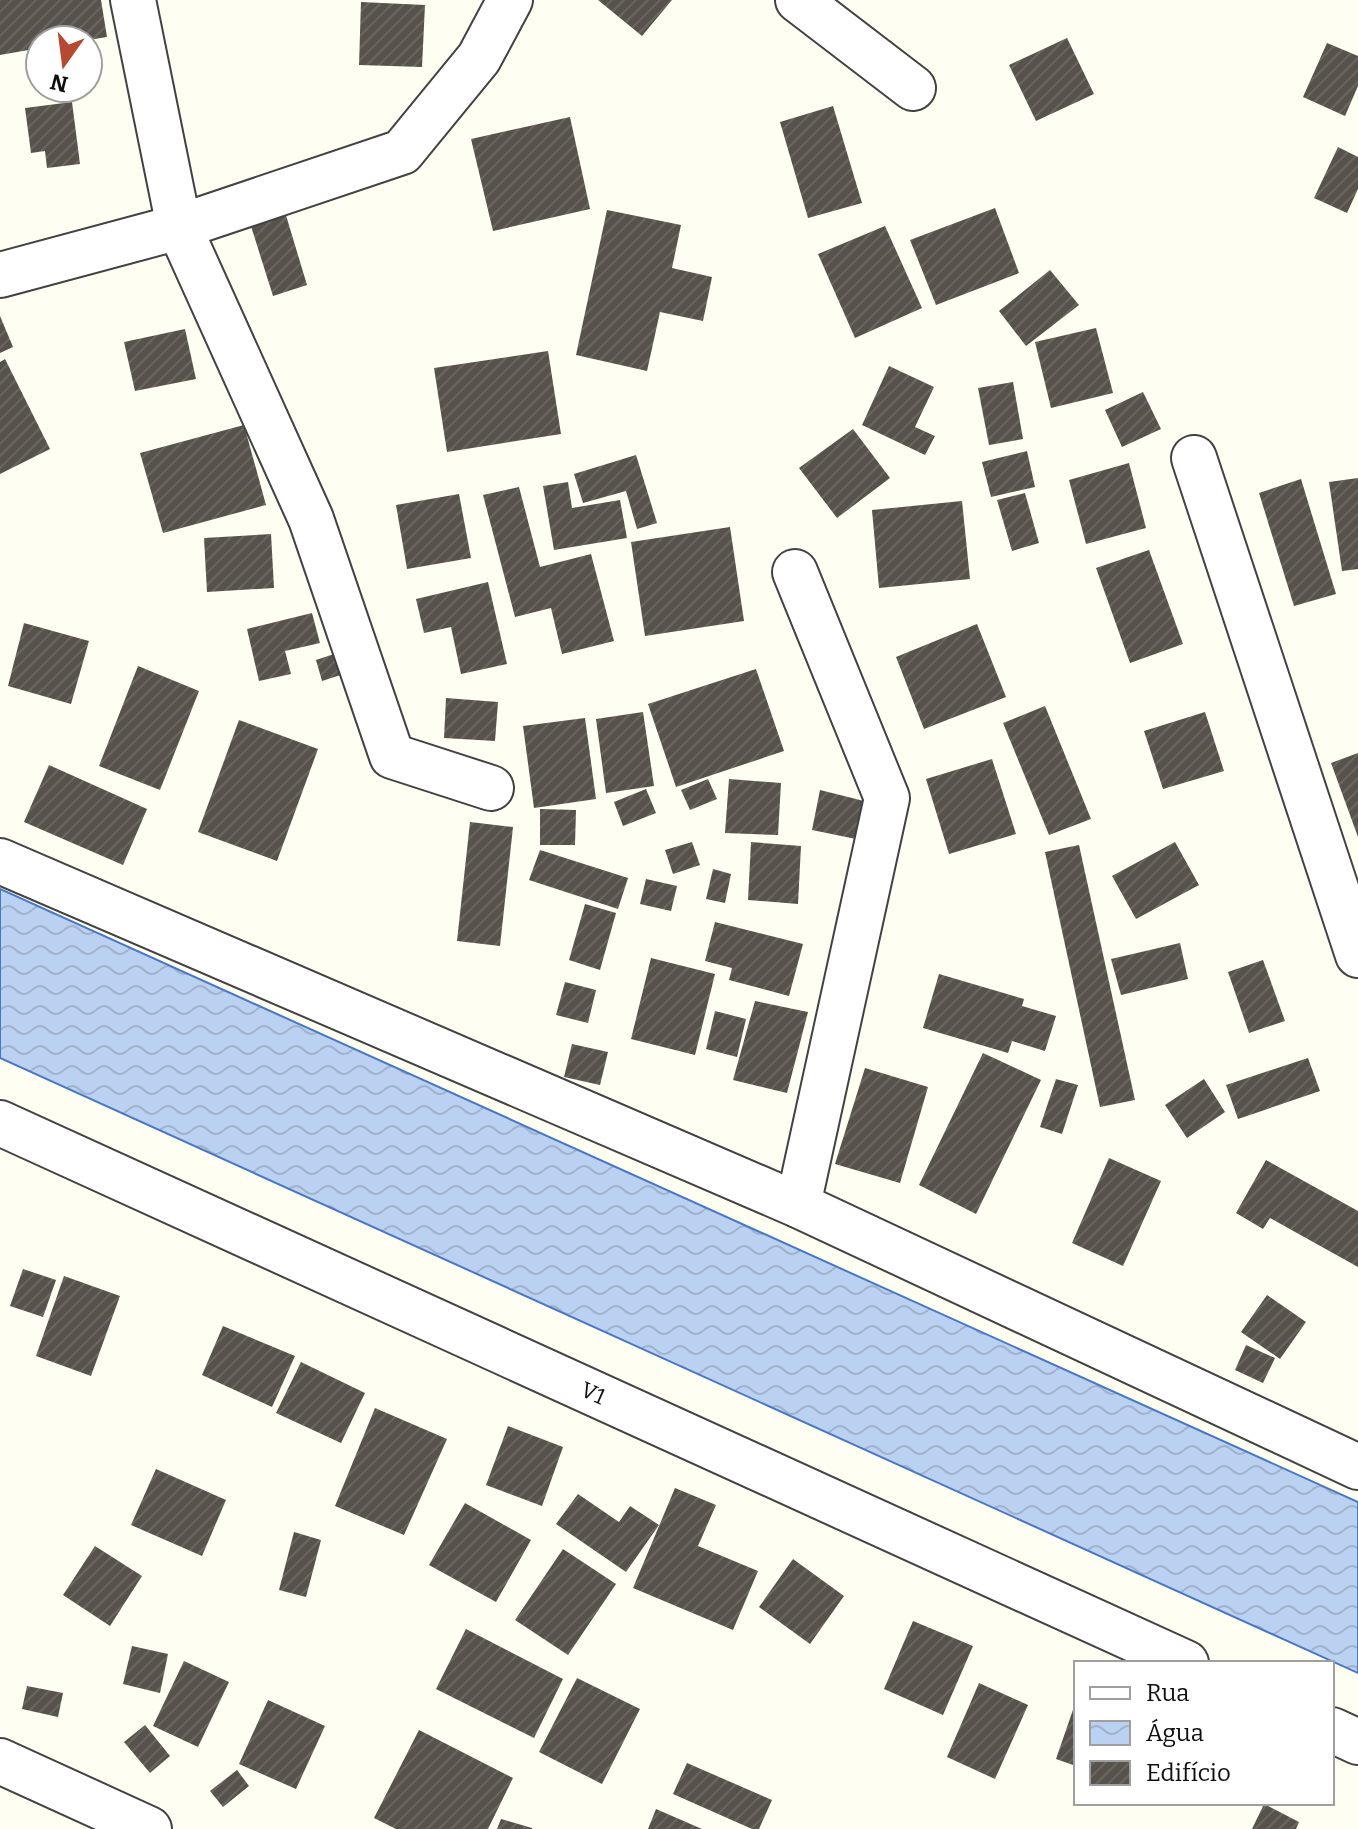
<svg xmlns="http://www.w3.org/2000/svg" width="1358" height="1829" font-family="Bitter,serif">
<defs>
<pattern id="water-waves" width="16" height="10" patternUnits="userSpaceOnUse" patternTransform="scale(2)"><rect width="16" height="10" fill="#bbd1f1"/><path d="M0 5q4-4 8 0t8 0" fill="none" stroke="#a0b2cd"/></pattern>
<pattern id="building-hatch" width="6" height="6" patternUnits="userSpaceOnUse" patternTransform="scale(2)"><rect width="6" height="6" fill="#57534c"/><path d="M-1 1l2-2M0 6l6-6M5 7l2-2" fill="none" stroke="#6a6761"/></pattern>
</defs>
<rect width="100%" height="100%" fill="#fefef3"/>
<polygon fill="url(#water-waves)" stroke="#4877c3" stroke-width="2" points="0,889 1358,1502 1358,1673 0,1058"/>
<g fill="url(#building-hatch)">
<polygon points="0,0 101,0 107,37 88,40 40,40 40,48 0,55"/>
<polygon points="598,0 672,0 642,36"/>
<polygon points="361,2 425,5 422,67 359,65"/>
<polygon points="1067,38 1094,94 1036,121 1009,65"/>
<polygon points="1327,43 1358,56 1358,86 1345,116 1303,97"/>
<polygon points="72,102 80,164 47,168 45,151 31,153 25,108"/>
<polygon points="833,106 862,203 808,218 780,122"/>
<polygon points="570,117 590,209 493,231 471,139"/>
<polygon points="1338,147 1358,157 1358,189 1347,213 1314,198"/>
<polygon points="995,208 1019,273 936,305 910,240"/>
<polygon points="607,210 681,225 672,268 712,277 703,321 660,312 647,371 576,355"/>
<polygon points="285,212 307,285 273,296 250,223"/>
<polygon points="885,226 922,308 855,338 818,254"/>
<polygon points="1050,270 1079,305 1026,346 999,311"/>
<polygon points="0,316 13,347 0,353"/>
<polygon points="1096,328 1113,393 1051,408 1035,342"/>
<polygon points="185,329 196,379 135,391 124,342"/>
<polygon points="548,351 561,434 447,452 434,368"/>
<polygon points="5,359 50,449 0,474 0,362"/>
<polygon points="889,366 934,387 915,427 935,436 925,455 862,425"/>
<polygon points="1013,382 1023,439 989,445 978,388"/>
<polygon points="1143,392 1161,429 1122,447 1105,410"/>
<polygon points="244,425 266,505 163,533 140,453"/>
<polygon points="853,429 890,478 837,518 799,468"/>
<polygon points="1027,451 1035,487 991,497 982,462"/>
<polygon points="636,455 657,523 637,529 626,491 583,503 574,474"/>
<polygon points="1129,463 1146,528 1086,544 1069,480"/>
<polygon points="1358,478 1358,569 1342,571 1329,482"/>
<polygon points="1301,479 1336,594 1294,606 1259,493"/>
<polygon points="568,482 572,508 620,500 627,538 554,550 543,486"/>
<polygon points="519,487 540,567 591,554 614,641 562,654 551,608 515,617 483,495"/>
<polygon points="1025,493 1039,543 1012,551 997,500"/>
<polygon points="459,494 471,558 407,569 396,505"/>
<polygon points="962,501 970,579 879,588 872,510"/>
<polygon points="730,527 744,621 645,636 631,542"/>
<polygon points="271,534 274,588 207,592 204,538"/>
<polygon points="1149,550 1183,644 1130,663 1096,568"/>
<polygon points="488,582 507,664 461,674 451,627 424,633 416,599"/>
<polygon points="312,613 320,643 285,651 291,674 259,681 247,629"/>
<polygon points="24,623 89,641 71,704 8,686"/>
<polygon points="977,624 1006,697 924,729 896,657"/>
<polygon points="343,651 350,672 322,681 316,660"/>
<polygon points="138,666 199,691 160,790 99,766"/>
<polygon points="756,669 784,751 676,787 648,704"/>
<polygon points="446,698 498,702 495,741 444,738"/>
<polygon points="1045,706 1091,819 1049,835 1003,723"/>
<polygon points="643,712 654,786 606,793 596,719"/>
<polygon points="1205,712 1224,771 1163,789 1144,731"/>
<polygon points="585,718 596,799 534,808 523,726"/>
<polygon points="239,720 318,749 277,861 198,832"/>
<polygon points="1358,753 1358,837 1331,763"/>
<polygon points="992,759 1016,834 949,854 926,779"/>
<polygon points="49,765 147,809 123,865 24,822"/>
<polygon points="708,779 717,799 690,810 681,790"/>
<polygon points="729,779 781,783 778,835 725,833"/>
<polygon points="646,789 656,813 623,826 614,802"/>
<polygon points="820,790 864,801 856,839 812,830"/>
<polygon points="540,809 576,810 575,845 540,845"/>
<polygon points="470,822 513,827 500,946 457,941"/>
<polygon points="692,842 700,865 673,874 665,850"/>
<polygon points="751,842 801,846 798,904 748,900"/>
<polygon points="1175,842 1199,885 1136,919 1112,876"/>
<polygon points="1079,845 1135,1100 1100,1107 1045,852"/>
<polygon points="540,850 628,878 618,909 529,880"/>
<polygon points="713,869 731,874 725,903 706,899"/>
<polygon points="646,879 677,886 671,911 640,904"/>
<polygon points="585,904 616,913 600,970 569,960"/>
<polygon points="715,922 803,944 789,996 729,980 732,968 705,961"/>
<polygon points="1180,943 1188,979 1121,995 1111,959"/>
<polygon points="651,958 715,974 695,1055 631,1039"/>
<polygon points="1263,960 1285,1021 1249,1033 1228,972"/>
<polygon points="939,974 1024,999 1022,1006 1056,1016 1045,1051 1012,1041 1008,1053 923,1028"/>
<polygon points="565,982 596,990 588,1023 556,1015"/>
<polygon points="755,1001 808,1012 787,1093 733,1080"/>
<polygon points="715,1011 746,1019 737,1057 706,1049"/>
<polygon points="572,1044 608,1052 600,1085 564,1077"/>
<polygon points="983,1053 1041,1080 976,1214 919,1185"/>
<polygon points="1308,1058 1320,1091 1238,1119 1226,1085"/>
<polygon points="865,1068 928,1087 900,1183 835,1164"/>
<polygon points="1056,1079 1078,1085 1062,1134 1040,1127"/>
<polygon points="1204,1079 1225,1112 1187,1138 1165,1105"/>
<polygon points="1109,1158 1161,1181 1123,1266 1072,1243"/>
<polygon points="1266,1160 1358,1211 1358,1267 1270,1218 1263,1229 1236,1213"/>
<polygon points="23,1269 56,1280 43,1317 10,1306"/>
<polygon points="64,1276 120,1296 91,1376 36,1356"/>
<polygon points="1267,1295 1306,1322 1280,1359 1241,1332"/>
<polygon points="223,1326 295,1356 272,1407 202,1375"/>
<polygon points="1246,1345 1275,1358 1263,1383 1235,1370"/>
<polygon points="301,1362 365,1393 341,1443 276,1413"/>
<polygon points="375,1408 447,1439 404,1535 335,1506"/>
<polygon points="508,1426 563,1447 542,1506 486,1485"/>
<polygon points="156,1469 226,1500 202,1556 131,1525"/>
<polygon points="675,1488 716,1505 698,1546 758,1571 733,1630 633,1588"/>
<polygon points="578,1494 619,1522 630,1506 659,1525 626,1572 556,1524"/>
<polygon points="465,1503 531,1540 496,1602 429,1565"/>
<polygon points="294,1532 321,1540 306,1597 279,1590"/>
<polygon points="95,1546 142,1576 110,1626 63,1595"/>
<polygon points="563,1549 616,1584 568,1655 515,1620"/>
<polygon points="793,1559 844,1596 810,1644 759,1607"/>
<polygon points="913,1621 973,1646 943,1715 884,1689"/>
<polygon points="466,1629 563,1679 534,1738 436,1689"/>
<polygon points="132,1646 168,1654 160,1693 123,1684"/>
<polygon points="184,1661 229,1682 198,1747 153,1726"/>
<polygon points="577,1678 640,1709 602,1784 539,1752"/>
<polygon points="979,1683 1028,1705 995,1779 947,1757"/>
<polygon points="27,1686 63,1693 58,1717 22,1709"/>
<polygon points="268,1700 325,1726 296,1789 239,1764"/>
<polygon points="1076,1701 1076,1766 1056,1759"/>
<polygon points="145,1725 170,1756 150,1773 124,1742"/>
<polygon points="419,1730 513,1778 488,1829 396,1829 374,1818"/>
<polygon points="687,1763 772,1800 759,1829 752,1829 673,1794"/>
<polygon points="237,1770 249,1786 223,1807 210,1791"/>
<polygon points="1264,1804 1299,1822 1296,1829 1252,1829"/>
<polygon points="656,1809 702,1829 648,1829"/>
<polygon points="501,1819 532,1828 532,1829 497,1829"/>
</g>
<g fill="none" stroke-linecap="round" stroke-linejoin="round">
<g stroke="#424242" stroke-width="48">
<g id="minor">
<polyline points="133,0 179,227 311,519 392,756 491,788"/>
<polyline points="798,0 913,88"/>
<polyline points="0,275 179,227 402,152 479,58 510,0"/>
<polyline points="1194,458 1358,955"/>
<polyline points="795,572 887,798 798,1205"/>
<polyline points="0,861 798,1205 1358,1467"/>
<polyline points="0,1123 1186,1663"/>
<polyline points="1332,1730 1358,1742"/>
<polyline points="0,1761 149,1829"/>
</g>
</g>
<use href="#minor" stroke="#fff" stroke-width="44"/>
</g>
<g text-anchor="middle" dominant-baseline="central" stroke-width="8" stroke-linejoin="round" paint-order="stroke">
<g font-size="22" fill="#0f0f0f" stroke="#fff">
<text transform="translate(593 1393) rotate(24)">V1</text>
</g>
</g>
<rect x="1074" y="1661" width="260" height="144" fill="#ffffff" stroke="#9f9f9f" stroke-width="2"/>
<rect x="1090" y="1687" width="40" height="12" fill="#ffffff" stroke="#9f9f9f" stroke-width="2"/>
<text x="1146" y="1701" font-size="24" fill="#0f0f0f">Rua</text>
<rect x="1090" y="1721" width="40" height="24" fill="url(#water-waves)" stroke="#9f9f9f" stroke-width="2"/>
<text x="1146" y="1741" font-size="24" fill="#0f0f0f">Água</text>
<rect x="1090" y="1761" width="40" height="24" fill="url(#building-hatch)" stroke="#9f9f9f" stroke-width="2"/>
<text x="1146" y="1781" font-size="24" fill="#0f0f0f">Edifício</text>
<g transform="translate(64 64) rotate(194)"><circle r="38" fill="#ffffff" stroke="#9f9f9f" stroke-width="2"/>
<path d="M0-6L14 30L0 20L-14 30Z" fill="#b54932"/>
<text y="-12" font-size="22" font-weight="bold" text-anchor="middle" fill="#0f0f0f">N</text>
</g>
</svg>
